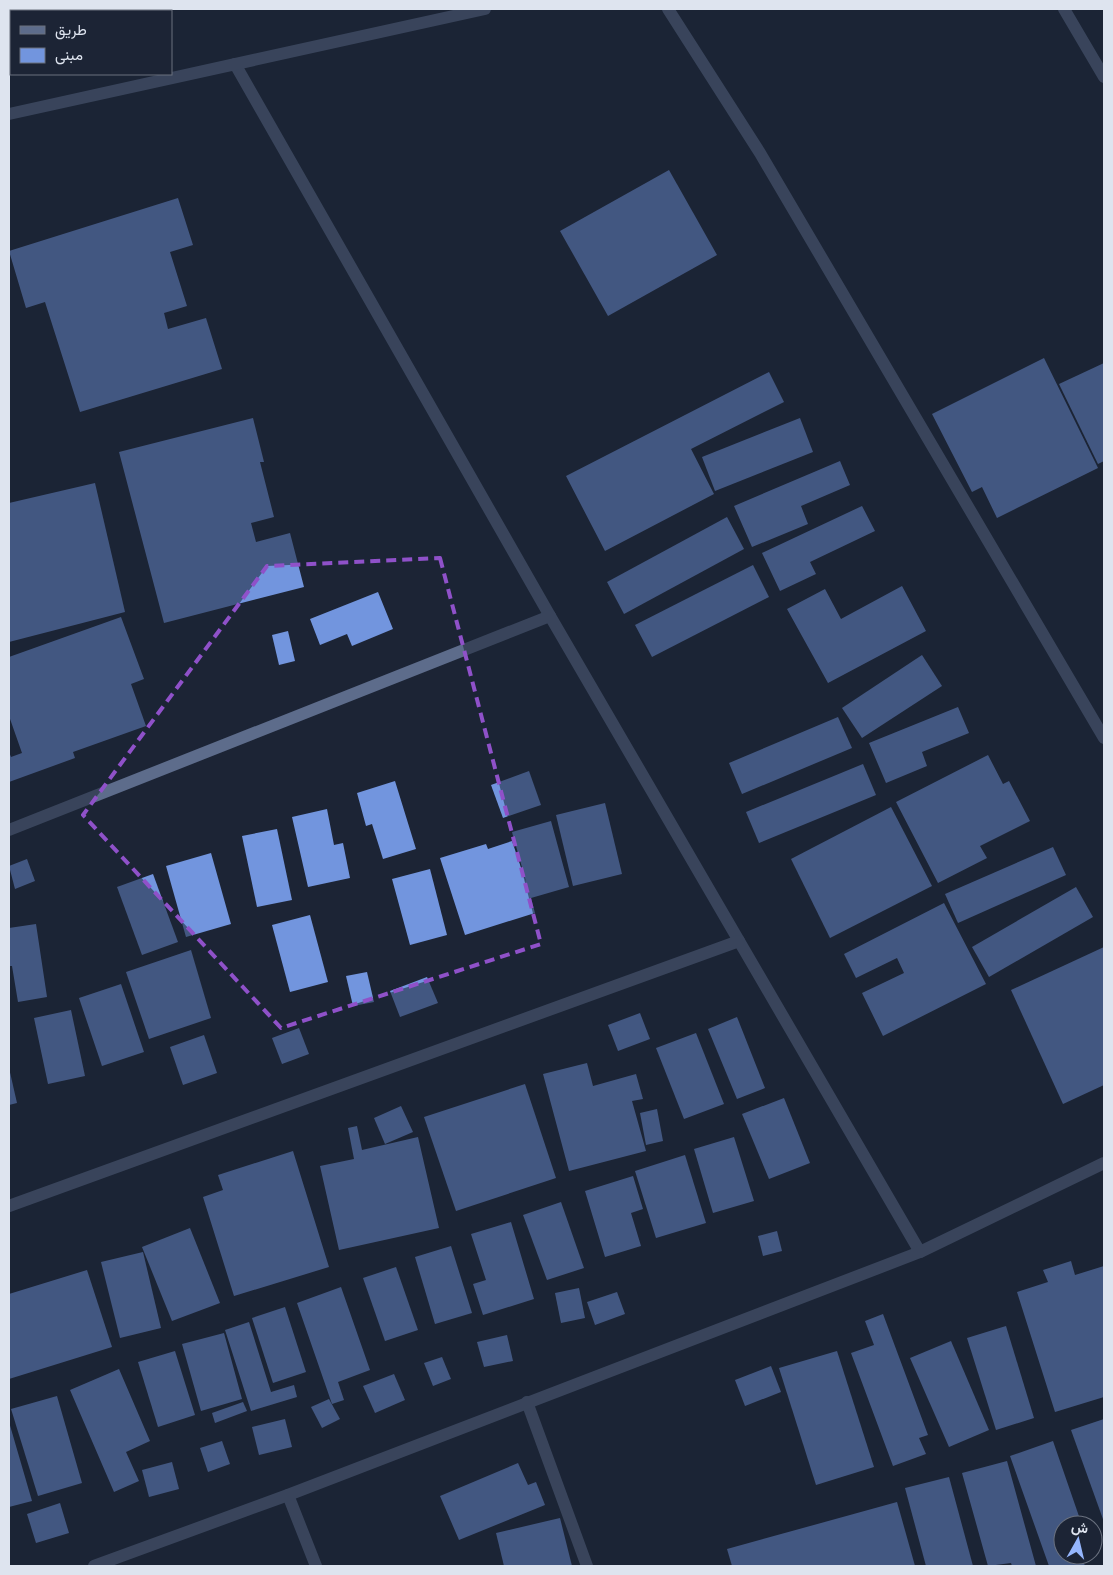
<svg xmlns="http://www.w3.org/2000/svg" width="1113" height="1575" font-family="Raleway,Vazirmatn,sans-serif">
<rect width="100%" height="100%" fill="#1c2435"/>
<g fill="#7295de">
<polygon points="32,9 88,9 89,11 32,11"/>
<polygon points="122,9 157,9 158,11 123,11"/>
<polygon points="669,170 717,255 608,316 560,231"/>
<polygon points="178,198 193,245 170,252 187,306 164,313 168,329 206,318 222,369 80,412 45,302 26,308 9,251"/>
<polygon points="1044,358 1098,468 997,518 982,487 972,492 932,414"/>
<polygon points="1104,363 1104,461 1098,464 1059,384"/>
<polygon points="769,372 784,402 691,449 714,494 605,551 566,476"/>
<polygon points="253,418 264,462 260,462 274,517 251,523 256,542 290,533 304,587 164,623 119,452"/>
<polygon points="800,418 813,452 715,491 702,457"/>
<polygon points="840,461 850,485 801,506 808,524 752,547 734,506"/>
<polygon points="95,483 125,612 9,642 9,503"/>
<polygon points="862,506 875,531 810,562 816,574 780,591 762,553"/>
<polygon points="727,517 744,549 624,614 607,582"/>
<polygon points="753,565 769,597 652,657 635,625"/>
<polygon points="902,586 926,631 828,683 787,609 825,589 841,619"/>
<polygon points="378,592 393,629 352,646 347,634 320,645 310,619"/>
<polygon points="121,617 144,679 131,684 146,726 73,752 75,758 9,782 9,752 11,757 22,753 9,716 9,657"/>
<polygon points="288,631 295,661 279,665 272,635"/>
<polygon points="922,655 942,686 862,738 842,708"/>
<polygon points="958,707 969,733 922,752 927,766 886,783 869,743"/>
<polygon points="838,717 852,748 742,794 729,763"/>
<polygon points="988,755 1003,784 1009,781 1030,821 980,846 987,858 938,883 896,802"/>
<polygon points="863,764 876,795 759,843 746,812"/>
<polygon points="529,771 541,805 503,818 491,785"/>
<polygon points="395,781 416,849 383,859 372,824 366,826 357,793"/>
<polygon points="605,803 622,874 573,886 556,815"/>
<polygon points="891,807 932,886 830,938 791,859"/>
<polygon points="327,809 334,845 343,843 350,878 308,887 292,817"/>
<polygon points="551,821 569,887 531,898 535,913 465,935 440,858 486,844 488,849 512,841 527,885 512,832"/>
<polygon points="277,829 292,900 257,907 242,836"/>
<polygon points="1053,847 1066,875 958,923 945,894"/>
<polygon points="211,853 231,924 186,937 166,866"/>
<polygon points="27,859 35,881 15,889 9,866"/>
<polygon points="430,869 447,935 410,945 392,879"/>
<polygon points="153,874 178,942 142,955 117,887"/>
<polygon points="1076,887 1093,917 989,977 972,947"/>
<polygon points="944,903 986,984 883,1036 862,993 904,973 897,958 856,978 844,954"/>
<polygon points="310,915 328,982 290,992 272,925"/>
<polygon points="36,924 47,997 18,1002 12,966 9,966 9,928"/>
<polygon points="1104,947 1104,1085 1063,1104 1011,990"/>
<polygon points="191,950 211,1018 149,1039 126,972"/>
<polygon points="367,972 374,1002 353,1006 346,976"/>
<polygon points="427,977 438,1003 400,1017 390,991"/>
<polygon points="121,984 144,1052 102,1066 79,998"/>
<polygon points="71,1010 85,1076 48,1084 34,1018"/>
<polygon points="640,1013 650,1039 618,1051 608,1025"/>
<polygon points="737,1017 765,1088 737,1099 708,1029"/>
<polygon points="299,1028 309,1054 282,1064 272,1038"/>
<polygon points="696,1033 724,1104 684,1119 656,1048"/>
<polygon points="204,1035 217,1073 183,1085 170,1047"/>
<polygon points="587,1063 593,1086 636,1074 643,1099 632,1101 646,1151 569,1171 543,1074"/>
<polygon points="9,1068 17,1103 9,1105"/>
<polygon points="525,1084 556,1178 456,1211 424,1117"/>
<polygon points="784,1098 810,1163 769,1179 742,1114"/>
<polygon points="401,1106 413,1132 385,1144 374,1118"/>
<polygon points="657,1109 663,1141 646,1145 640,1113"/>
<polygon points="357,1126 362,1150 418,1137 439,1228 339,1250 320,1166 354,1159 348,1128"/>
<polygon points="734,1137 754,1201 713,1213 694,1149"/>
<polygon points="293,1151 329,1267 234,1296 203,1197 223,1190 218,1175"/>
<polygon points="685,1155 706,1223 656,1238 635,1171"/>
<polygon points="633,1176 643,1209 631,1213 641,1246 605,1257 585,1191"/>
<polygon points="561,1202 584,1268 547,1280 523,1215"/>
<polygon points="511,1222 534,1299 483,1315 473,1284 486,1280 471,1234"/>
<polygon points="190,1228 220,1303 172,1321 142,1247"/>
<polygon points="777,1231 782,1251 763,1256 758,1236"/>
<polygon points="451,1246 472,1313 435,1324 415,1257"/>
<polygon points="143,1252 161,1328 120,1338 101,1262"/>
<polygon points="1071,1261 1075,1275 1104,1266 1104,1397 1055,1412 1017,1292 1048,1282 1043,1270"/>
<polygon points="396,1267 418,1330 385,1341 363,1278"/>
<polygon points="87,1270 112,1347 9,1379 9,1294"/>
<polygon points="341,1287 370,1370 338,1382 344,1400 332,1404 297,1303"/>
<polygon points="579,1288 585,1318 561,1323 555,1293"/>
<polygon points="617,1292 625,1314 595,1325 587,1302"/>
<polygon points="285,1307 306,1372 273,1383 252,1318"/>
<polygon points="883,1314 928,1435 919,1438 926,1454 893,1466 851,1353 874,1345 865,1321"/>
<polygon points="249,1322 271,1392 294,1385 297,1397 251,1411 225,1330"/>
<polygon points="1006,1326 1034,1418 996,1430 967,1338"/>
<polygon points="224,1333 242,1399 201,1411 182,1344"/>
<polygon points="507,1335 513,1361 484,1367 477,1342"/>
<polygon points="951,1341 989,1430 949,1447 910,1358"/>
<polygon points="175,1351 195,1415 158,1427 138,1362"/>
<polygon points="837,1351 874,1467 816,1485 779,1368"/>
<polygon points="442,1357 451,1379 433,1386 424,1363"/>
<polygon points="771,1366 781,1392 745,1406 735,1380"/>
<polygon points="119,1369 150,1441 126,1452 139,1481 114,1492 70,1390"/>
<polygon points="394,1374 405,1400 375,1413 363,1386"/>
<polygon points="57,1396 82,1483 38,1496 11,1409"/>
<polygon points="329,1399 340,1419 322,1428 311,1407"/>
<polygon points="243,1402 247,1411 215,1423 212,1413"/>
<polygon points="285,1419 292,1447 259,1455 252,1427"/>
<polygon points="1104,1419 1104,1522 1071,1430"/>
<polygon points="9,1422 32,1501 9,1507"/>
<polygon points="222,1441 230,1464 208,1472 200,1448"/>
<polygon points="1053,1441 1082,1525 1063,1525 1063,1555 1081,1555 1085,1566 1049,1566 1010,1456"/>
<polygon points="1007,1461 1036,1566 1012,1566 1011,1563 988,1566 962,1473"/>
<polygon points="172,1462 179,1489 149,1497 142,1470"/>
<polygon points="518,1463 528,1485 536,1482 545,1505 459,1540 440,1496"/>
<polygon points="949,1477 973,1566 926,1566 905,1488"/>
<polygon points="897,1502 915,1566 732,1566 727,1549"/>
<polygon points="60,1503 69,1533 36,1543 27,1514"/>
<polygon points="560,1518 572,1566 504,1566 496,1533"/>
</g>
<g fill="none" stroke-linecap="round" stroke-linejoin="round">
<g stroke="#5d6c8b" stroke-width="12">
<polyline points="668,9 760,153 1104,738"/>
<polyline points="1064,9 1104,77"/>
<polyline points="235,64 550,616 920,1252"/>
<polyline points="9,114 485,9"/>
<polyline points="9,830 550,616"/>
<polyline points="9,1206 739,941"/>
<polyline points="527,1402 587,1566"/>
<polyline points="288,1495 316,1566"/>
<polyline points="94,1566 288,1495 920,1252 1104,1163"/>
</g>
</g>
<path d="M0 0H1113V1575H0ZM440 558 541 944 281 1028 83 815 267 566Z" fill="#1c2435" fill-opacity=".55" fill-rule="evenodd"/>
<path fill="none" stroke="#8f51c9" stroke-width="4" stroke-dasharray="10 6" stroke-linejoin="round" d="M440 558 541 944 281 1028 83 815 267 566Z"/>
<rect width="1113" height="1575" fill="none" stroke="#dee4ef" stroke-width="20"/>
<rect x="10" y="10" width="162" height="65" fill="#1c2435" stroke="#6a717f"/>
<rect x="20" y="26" width="25" height="8" fill="#5d6c8b" stroke="#6a717f"/>
<text x="55" y="35" font-size="15" fill="#dee4ef">طريق</text>
<rect x="20" y="48" width="25" height="15" fill="#7295de" stroke="#6a717f"/>
<text x="55" y="60" font-size="15" fill="#dee4ef">مبنى</text>
<g transform="translate(1078 1540) rotate(8)"><circle r="24" fill="#1c2435" stroke="#6a717f"/>
<path d="M0-4L9 19L0 12L-9 19Z" fill="#95b6fd"/>
<text y="-8" font-size="14" font-weight="bold" text-anchor="middle" fill="#dee4ef">ش</text>
</g>
</svg>
